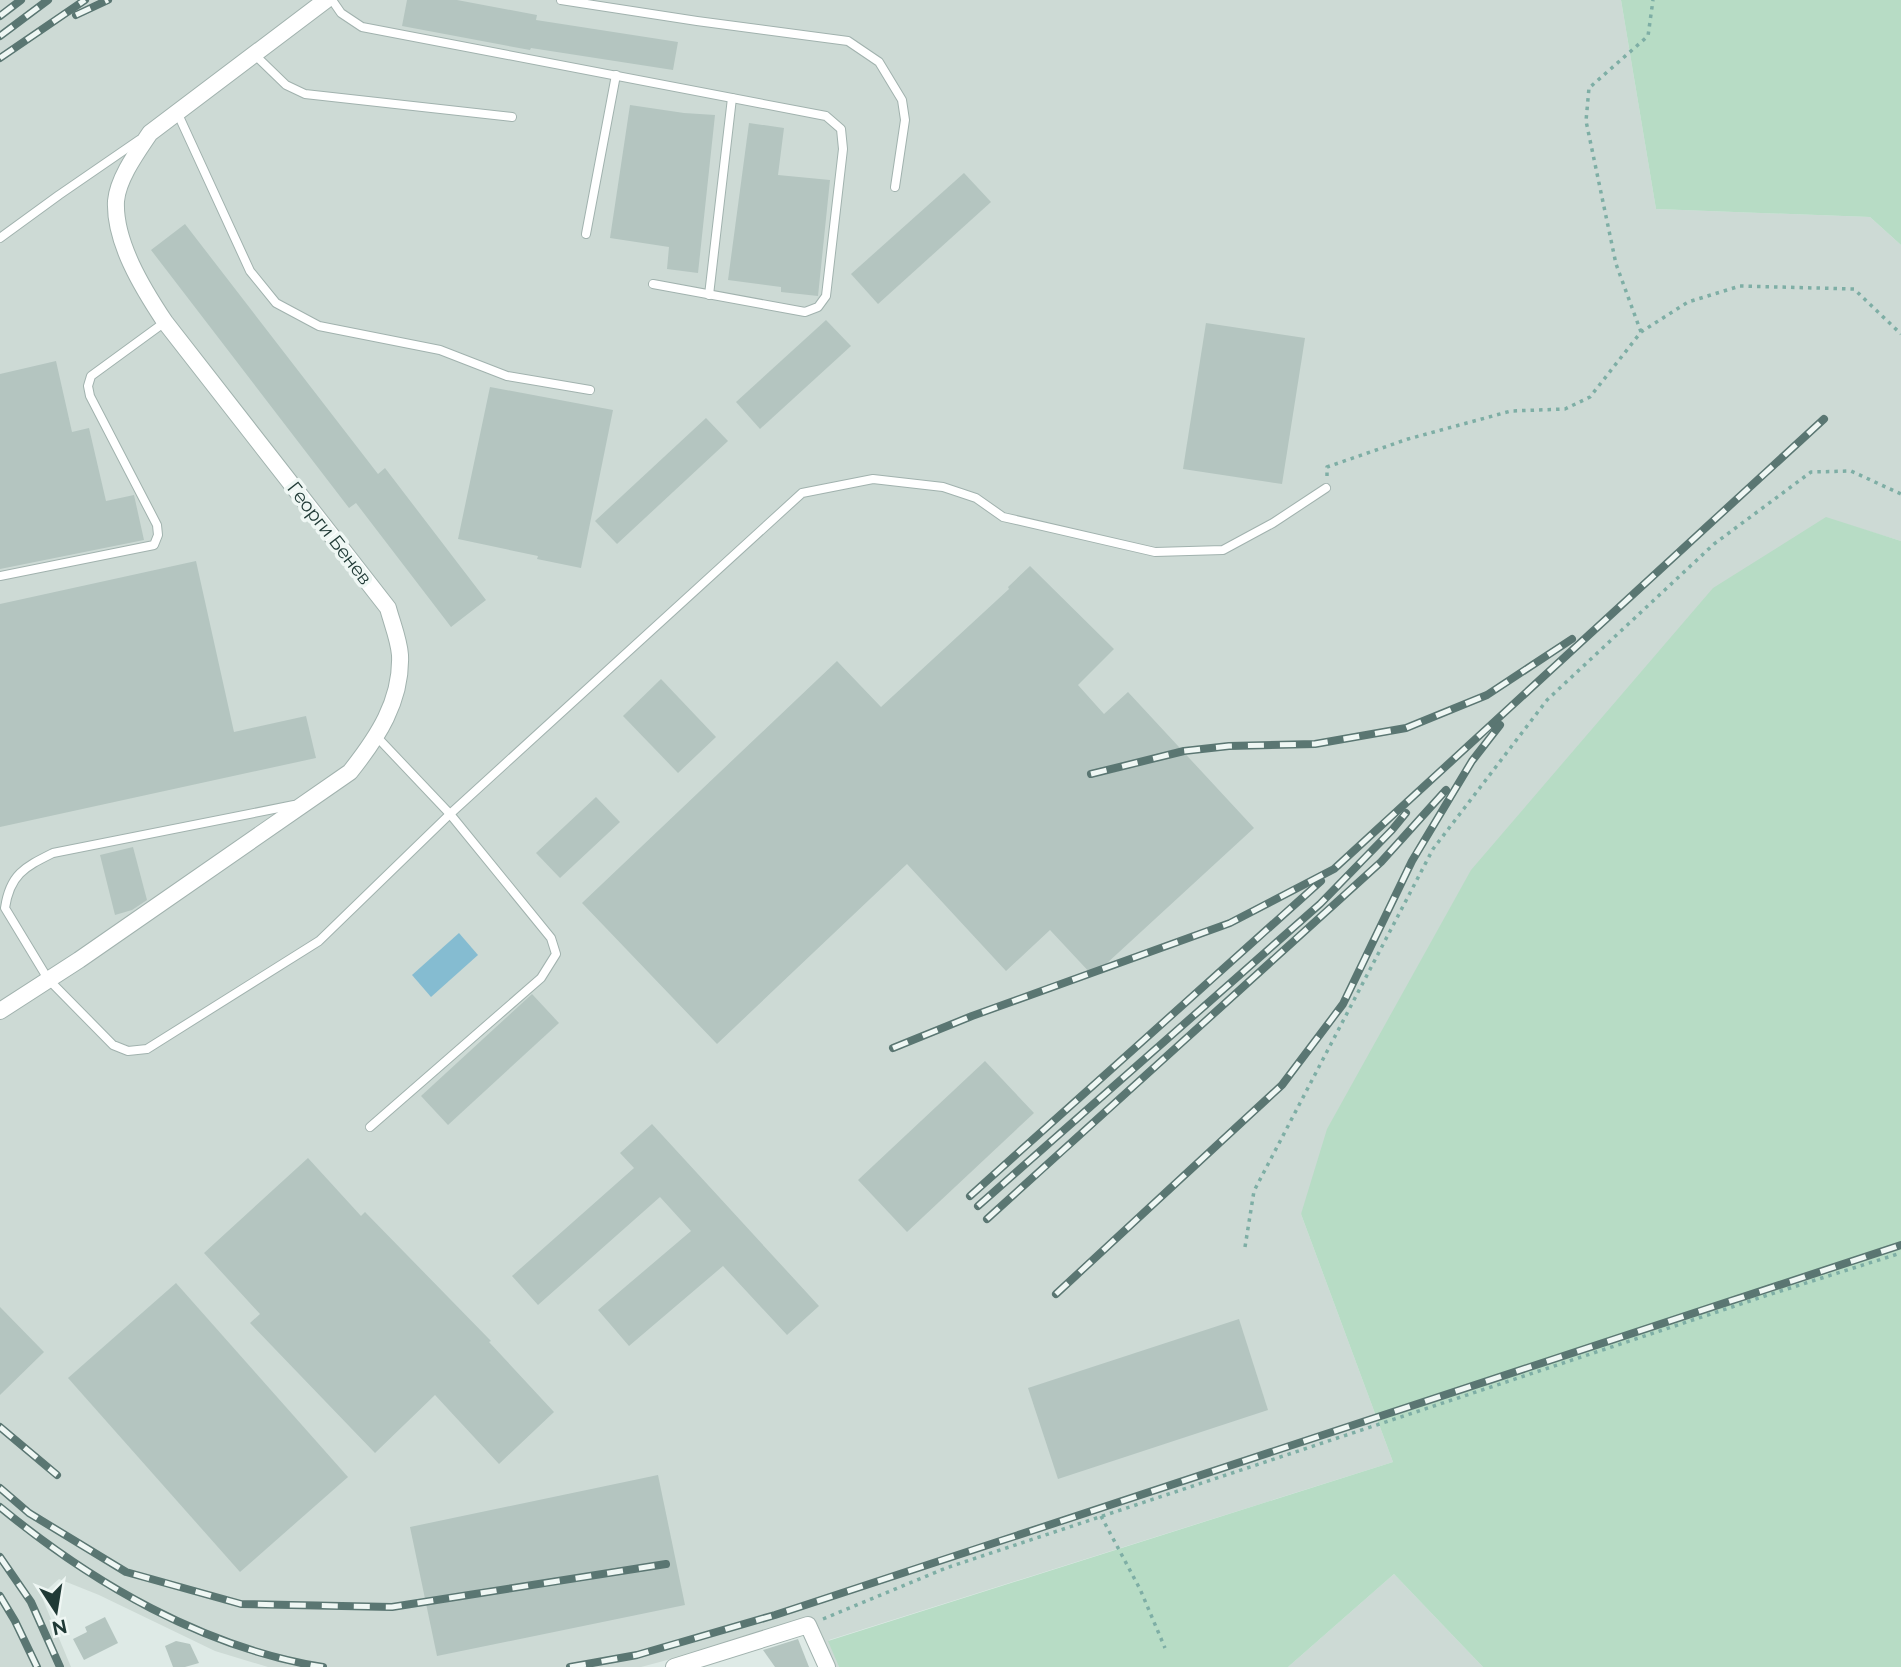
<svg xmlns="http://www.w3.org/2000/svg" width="1901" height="1667" font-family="Raleway,sans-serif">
<rect width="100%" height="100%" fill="#deeae6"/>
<g fill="#cddad5">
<polygon points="0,0 1621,0 1656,209 1870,217 1901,245 1901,541 1826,518 1301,1214 1393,1462 829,1640 839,1667 822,1667 803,1624 641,1667 268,1667 215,1651 99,1595 59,1579 41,1595 71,1667 0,1667"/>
<polygon points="1394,1574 1483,1667 1288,1667"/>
</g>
<g fill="#b7dcc5">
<polygon points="1621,0 1901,0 1901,245 1870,217 1656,209"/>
<polygon points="1826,517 1901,541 1901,1667 1483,1667 1394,1574 1288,1667 839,1667 828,1641 1393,1462 1301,1214 1327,1129 1471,870 1713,588"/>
</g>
<polygon fill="#85bcd1" points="459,933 478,955 431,997 412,975"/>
<g fill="#b4c5c0">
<polygon points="407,0 457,0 537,15 536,20 678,42 673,70 531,48 530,50 402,26"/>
<polygon points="630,105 684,113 715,115 698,273 667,269 669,247 610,238"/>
<polygon points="749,123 784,128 778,175 830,180 818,296 781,292 781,287 728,280"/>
<polygon points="964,173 991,202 878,304 851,274"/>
<polygon points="185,224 378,474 385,468 486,600 451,627 356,503 349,508 151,250"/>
<polygon points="826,320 851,346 760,429 736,402"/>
<polygon points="1206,323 1305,338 1282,484 1183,469"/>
<polygon points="56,361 72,432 89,428 106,501 134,495 144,540 0,569 0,374"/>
<polygon points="490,387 613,410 581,568 537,559 538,556 458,539"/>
<polygon points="706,418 728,441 617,544 595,521"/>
<polygon points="196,561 234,732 306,716 316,758 0,827 0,604"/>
<polygon points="1030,566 1114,649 1078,685 1104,714 1128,692 1254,828 1093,976 1050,930 1006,971 907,864 717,1044 582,903 837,661 881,707 1009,589 1008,587"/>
<polygon points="661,679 716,737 678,773 623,716"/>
<polygon points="596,797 620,822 560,878 536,853"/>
<polygon points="133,847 147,900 132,910 115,915 100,855"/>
<polygon points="532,994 559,1023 448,1125 421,1096"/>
<polygon points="985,1061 1034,1113 907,1232 858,1180"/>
<polygon points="652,1124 819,1306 787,1335 723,1266 629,1346 598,1310 691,1231 660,1197 538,1305 512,1276 634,1168 620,1153"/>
<polygon points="308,1158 361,1216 365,1212 491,1341 489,1342 554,1412 499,1464 435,1395 375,1453 250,1323 260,1314 204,1253"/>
<polygon points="176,1283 348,1477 240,1572 68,1378"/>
<polygon points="0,1307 44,1352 0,1395"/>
<polygon points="1239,1319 1268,1410 1058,1479 1028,1388"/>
<polygon points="658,1475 685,1605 437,1656 410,1527"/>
<polygon points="105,1617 118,1643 84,1660 73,1639 87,1632 85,1627"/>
<polygon points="798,1639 809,1667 775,1667 763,1650"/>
<polygon points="176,1641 190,1644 199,1663 185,1667 173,1667 165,1646"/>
</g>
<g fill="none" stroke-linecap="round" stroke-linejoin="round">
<g stroke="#a1b2ae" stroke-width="10">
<g id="lane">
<polyline points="332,0 341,13 362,27 826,116 841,129 843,149 826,296 818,307 805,312 653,284"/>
<polyline points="561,0 697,21 848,41 879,62 902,100 905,120 895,187"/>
<polyline points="254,54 286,85 305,94 512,117"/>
<polyline points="177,112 250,271 276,303 319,326 440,350 507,376 590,390"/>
<polyline points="586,234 616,75"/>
<polyline points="0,238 59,195 139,140"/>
<polyline points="709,295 732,98"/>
<polyline points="0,576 154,545 158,535 157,525 90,396 88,386 91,376 165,322"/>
<path d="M294 805 53 853C25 867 10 874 5 908L48 979 113 1045 128 1051 147 1049 319 941 450 814 802 493 873 479 943 487 976 498 1003 517 1155 552 1223 550 1273 523 1326 488"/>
<polyline points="370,1127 541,978 556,954 551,938 450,814 377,737"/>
</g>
</g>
<g stroke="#a1b2ae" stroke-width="18">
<g id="street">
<path d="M0 1011 79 960 350 772C377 738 402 701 400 655 399 640 392 623 388 608L165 322C143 289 114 242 116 201 118 178 138 151 150 133L326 0"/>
<polyline points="674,1667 808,1625 827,1667"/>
</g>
</g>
<g stroke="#7eaea5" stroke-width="3.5" stroke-dasharray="3.5 5" stroke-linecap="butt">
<polyline points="1641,332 1616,264 1586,121 1589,88 1648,36 1653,0"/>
<polyline points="1327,476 1327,467 1408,439 1511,411 1565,409 1590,397 1641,332 1688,302 1740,286 1854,289 1901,334"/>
<polyline points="1245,1247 1254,1191 1433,849 1547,700 1714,544 1811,472 1851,471 1901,494"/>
<polyline points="1101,1516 1140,1589 1165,1648"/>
<polyline points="823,1619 946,1568 1768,1295 1901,1253"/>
</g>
<use href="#lane" stroke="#fff" stroke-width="8"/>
<use href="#street" stroke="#fff" stroke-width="16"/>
<g stroke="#5a7672" stroke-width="8">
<g id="rail">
<polyline points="76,15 108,0"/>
<polyline points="0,16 21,0"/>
<polyline points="0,36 48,0"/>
<polyline points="0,58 85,0"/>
<polyline points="1091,774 1184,751 1229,746 1315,744 1406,728 1487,695 1572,639"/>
<polyline points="893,1048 972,1016 1230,923 1334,869 1824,419"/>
<polyline points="970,1196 1321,881"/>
<polyline points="978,1206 1320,904 1392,830 1406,813"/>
<polyline points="987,1219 1381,862 1446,790"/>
<polyline points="1056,1294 1282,1085 1343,1004 1412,861 1472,761 1500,725"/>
<polyline points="0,1427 57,1475"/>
<polyline points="0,1488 29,1513 126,1572 241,1604 392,1607 666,1564"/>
<path d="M0 1507C92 1583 204 1648 323 1667"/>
<polyline points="0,1557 31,1602 60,1667"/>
<polyline points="0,1596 15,1621 37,1667"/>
<polyline points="570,1667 637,1655 775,1615 1901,1245"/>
</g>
</g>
<use href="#rail" stroke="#eff7f4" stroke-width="5" stroke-dasharray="16" stroke-linecap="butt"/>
</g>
<g text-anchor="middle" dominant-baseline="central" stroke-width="7" stroke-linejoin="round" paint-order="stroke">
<g font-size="19" fill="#203a36" stroke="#eff7f4">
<text transform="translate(330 533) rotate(52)">Георги Бенев</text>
</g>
</g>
<g transform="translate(56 1611) rotate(168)" stroke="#eff7f4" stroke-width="5" paint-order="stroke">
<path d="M0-5L12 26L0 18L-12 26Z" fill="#203a36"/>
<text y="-10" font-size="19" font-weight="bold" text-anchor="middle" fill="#203a36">N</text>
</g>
</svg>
